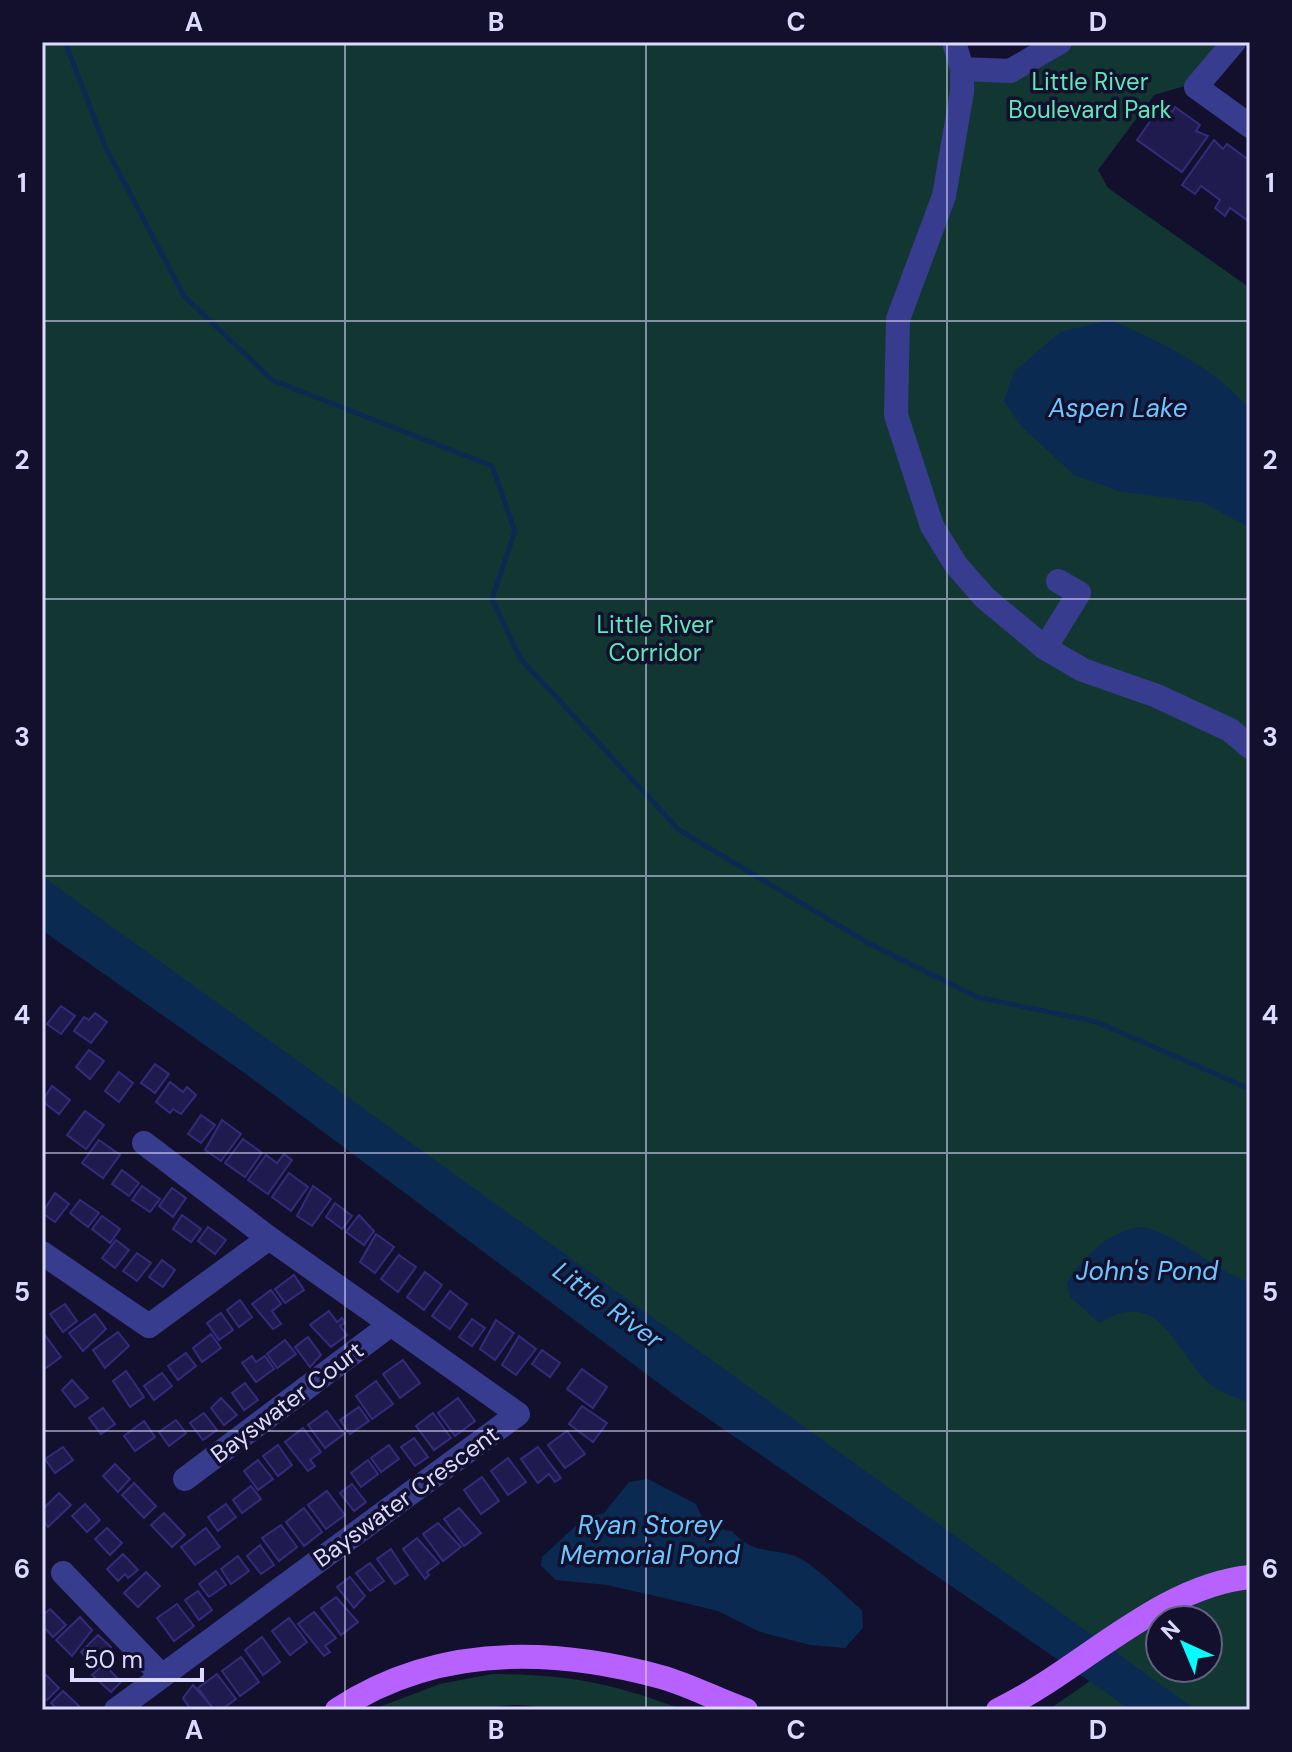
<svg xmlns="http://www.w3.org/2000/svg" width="1292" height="1752" font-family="'DM Sans',sans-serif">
<rect width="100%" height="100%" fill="#12102d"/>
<g fill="#123733" fill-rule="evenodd">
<path d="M42 42H954L962 69 1009 71 1060 42H1221L1185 86 1154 95 1098 170 1108 188 1250 288V1710H1048L1090 1681 680 1399 249 1076 42 930ZM1160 1620H1208V1668H1160Z"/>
<path d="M492 1674C567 1674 613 1683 684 1710H548C527 1703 504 1704 483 1710H371L440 1684Z"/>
</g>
<g fill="#0a2a52">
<path d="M1110 320C1157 339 1219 370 1250 410V528L1204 503 1118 491 1074 475 1021 426 1004 401 1014 372 1060 332Z"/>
<polygon points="42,876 1196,1710 1131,1710 680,1399 249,1076 42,930"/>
<path d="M1144 1227C1182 1237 1211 1268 1250 1283V1403C1237 1398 1221 1393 1210 1384 1175 1353 1161 1285 1099 1323L1070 1297 1067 1283C1085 1254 1111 1229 1144 1227Z"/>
<path d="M648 1479 696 1504C703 1523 712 1528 732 1531 755 1557 773 1546 799 1558 819 1568 845 1596 862 1610L863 1628 845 1648 810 1645 760 1632 718 1611 664 1598 607 1585 556 1580 541 1566 542 1557 583 1519 604 1513 629 1482Z"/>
</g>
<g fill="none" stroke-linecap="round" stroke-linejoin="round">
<polyline stroke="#0a2a52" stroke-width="5" points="65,42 105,146 184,296 272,380 492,466 515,531 492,599 520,658 679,830 870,944 977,997 1097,1022 1250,1089"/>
</g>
<g fill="#201b4f" stroke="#342b7c" stroke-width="2">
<polygon points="1163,103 1172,112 1175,107 1200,125 1196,131 1208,136 1182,172 1137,140"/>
<polygon points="1214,140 1223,149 1227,144 1250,161 1250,222 1230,208 1225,216 1215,208 1220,200 1201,186 1195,194 1182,185"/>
<polygon points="61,1006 75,1016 61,1034 47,1024"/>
<polygon points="95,1013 107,1022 91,1043 74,1031 84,1017 89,1020"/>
<polygon points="89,1050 104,1061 90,1079 76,1067"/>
<polygon points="155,1064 169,1074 155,1093 141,1083"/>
<polygon points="119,1072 133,1083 119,1102 105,1091"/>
<polygon points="170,1082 183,1092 187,1087 196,1095 181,1114 173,1109 170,1113 156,1102"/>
<polygon points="52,1086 70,1100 59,1114 42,1101"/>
<polygon points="85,1111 104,1125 86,1149 67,1135"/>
<polygon points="201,1115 215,1125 201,1143 188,1134"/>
<polygon points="222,1120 241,1134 221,1161 205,1150"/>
<polygon points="243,1139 262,1153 245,1177 225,1163"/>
<polygon points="99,1140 120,1155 103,1178 82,1163"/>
<polygon points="284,1154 292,1160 268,1194 248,1180 266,1155 277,1163"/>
<polygon points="122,1170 139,1183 129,1196 112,1184"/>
<polygon points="289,1173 308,1187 291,1211 272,1197"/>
<polygon points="142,1186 160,1199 150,1212 132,1200"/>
<polygon points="313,1186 331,1199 312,1226 297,1216"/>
<polygon points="172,1188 186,1198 173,1217 159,1206"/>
<polygon points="55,1193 69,1204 55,1222 42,1213"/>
<polygon points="80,1200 99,1213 88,1227 70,1213"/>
<polygon points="335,1203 352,1216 342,1229 326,1217"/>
<polygon points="182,1215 201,1229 191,1242 173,1229"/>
<polygon points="359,1215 374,1231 364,1245 346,1232"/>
<polygon points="102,1216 120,1229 110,1243 92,1229"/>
<polygon points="208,1227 226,1240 215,1254 198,1241"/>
<polygon points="376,1234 394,1247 375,1273 360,1262"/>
<polygon points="116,1240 129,1250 115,1268 102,1258"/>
<polygon points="137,1253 151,1263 137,1281 123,1271"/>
<polygon points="399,1255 416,1267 398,1292 381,1279"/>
<polygon points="162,1260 175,1270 163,1287 149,1277"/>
<polygon points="425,1272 442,1285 424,1310 407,1297"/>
<polygon points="294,1275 304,1290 285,1303 275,1289"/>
<polygon points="271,1290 281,1304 272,1311 281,1324 273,1329 252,1304"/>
<polygon points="450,1291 467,1304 450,1329 432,1316"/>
<polygon points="240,1300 252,1317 239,1327 227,1310"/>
<polygon points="65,1304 77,1321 63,1332 50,1314"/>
<polygon points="329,1311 337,1322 342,1318 345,1323 340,1326 347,1335 331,1347 310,1325"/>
<polygon points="221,1313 233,1330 219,1340 207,1323"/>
<polygon points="95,1314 106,1329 83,1351 69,1333"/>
<polygon points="472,1319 485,1328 472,1346 459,1337"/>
<polygon points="496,1320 514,1333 495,1360 480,1349"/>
<polygon points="118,1332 129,1346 105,1368 93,1350"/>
<polygon points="211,1334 221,1348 202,1362 193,1348"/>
<polygon points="45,1335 61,1357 42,1371 42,1336"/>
<polygon points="519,1336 536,1349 516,1375 502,1365"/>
<polygon points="308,1337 321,1355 310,1367 295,1347"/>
<polygon points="285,1340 296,1354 277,1368 267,1354"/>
<polygon points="542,1350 560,1363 550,1377 532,1364"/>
<polygon points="186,1353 196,1366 178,1380 168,1366"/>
<polygon points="252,1356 256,1362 265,1356 274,1369 256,1382 242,1363"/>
<polygon points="403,1360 420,1383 400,1398 383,1374"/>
<polygon points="582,1369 607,1387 593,1408 567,1389"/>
<polygon points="126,1371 144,1397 130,1407 113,1381"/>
<polygon points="162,1373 172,1386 154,1400 144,1386"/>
<polygon points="72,1380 88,1398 75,1407 62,1390"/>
<polygon points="376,1381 393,1404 372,1419 356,1396"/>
<polygon points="245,1383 258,1400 244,1410 232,1393"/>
<polygon points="221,1398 237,1415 224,1425 211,1408"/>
<polygon points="458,1398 475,1421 455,1436 438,1413"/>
<polygon points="582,1406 607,1423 593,1442 569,1424"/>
<polygon points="359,1407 369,1421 350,1434 340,1420"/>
<polygon points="103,1408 115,1424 101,1434 89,1418"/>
<polygon points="327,1411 344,1434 325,1448 308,1425"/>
<polygon points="204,1413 217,1430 203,1440 190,1423"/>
<polygon points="433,1413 451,1438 434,1450 416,1426"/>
<polygon points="176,1420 186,1433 169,1446 159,1432"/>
<polygon points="144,1421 155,1437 135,1451 124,1436"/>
<polygon points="303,1428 321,1452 310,1460 315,1466 308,1471 285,1442"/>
<polygon points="567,1431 585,1454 565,1468 548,1445"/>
<polygon points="414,1438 428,1457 415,1466 401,1447"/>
<polygon points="278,1445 292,1465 278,1476 263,1456"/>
<polygon points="389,1445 399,1459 381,1472 371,1458"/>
<polygon points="63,1447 73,1460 55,1473 45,1459"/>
<polygon points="538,1447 561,1478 555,1482 549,1474 538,1483 521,1459"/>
<polygon points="508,1458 526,1482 508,1495 491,1471"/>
<polygon points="258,1460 273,1479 258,1490 244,1471"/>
<polygon points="368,1460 378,1474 361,1487 351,1473"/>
<polygon points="115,1464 130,1479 118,1492 103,1476"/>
<polygon points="482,1477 499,1501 481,1514 464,1490"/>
<polygon points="134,1483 156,1506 144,1518 122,1495"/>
<polygon points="352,1484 366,1502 354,1511 340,1493"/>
<polygon points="251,1486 261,1499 242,1513 233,1500"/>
<polygon points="327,1491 345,1515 326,1529 308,1505"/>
<polygon points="59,1493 71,1505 48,1527 42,1520 42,1510"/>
<polygon points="85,1504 100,1520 87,1532 72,1516"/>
<polygon points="226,1504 236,1517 218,1531 208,1517"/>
<polygon points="304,1508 322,1532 304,1546 286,1522"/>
<polygon points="459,1508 481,1533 464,1546 444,1519"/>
<polygon points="164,1513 185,1535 172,1547 151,1525"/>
<polygon points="438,1523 461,1547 443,1561 423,1534"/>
<polygon points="281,1525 297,1547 279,1561 262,1538"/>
<polygon points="107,1528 122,1543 110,1555 95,1539"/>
<polygon points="206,1528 220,1547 195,1565 181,1547"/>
<polygon points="417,1538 439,1563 427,1572 429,1575 425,1579 403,1549"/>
<polygon points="260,1545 274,1565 261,1574 247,1556"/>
<polygon points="391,1549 408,1575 395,1584 377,1559"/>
<polygon points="123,1554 138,1570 128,1578 125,1574 118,1581 107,1569"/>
<polygon points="238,1556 249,1571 231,1584 221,1569"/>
<polygon points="370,1563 384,1581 370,1591 356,1573"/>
<polygon points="216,1571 226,1585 209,1597 199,1584"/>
<polygon points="146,1572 160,1586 138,1607 124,1593"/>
<polygon points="350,1577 365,1596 354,1608 337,1587"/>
<polygon points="198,1591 212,1610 199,1620 185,1600"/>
<polygon points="336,1597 358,1622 341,1635 321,1608"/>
<polygon points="177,1604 194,1626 174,1641 157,1618"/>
<polygon points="50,1609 66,1625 53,1637 42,1625 42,1616"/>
<polygon points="314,1612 336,1638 325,1646 330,1652 324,1656 298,1624"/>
<polygon points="80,1617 92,1630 72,1656 56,1640"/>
<polygon points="289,1618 307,1642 290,1655 272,1631"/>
<polygon points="98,1635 111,1647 93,1665 81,1652"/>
<polygon points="262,1637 280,1662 263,1675 245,1650"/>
<polygon points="241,1657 259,1682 240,1696 222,1671"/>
<polygon points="104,1664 121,1682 111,1692 92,1675"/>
<polygon points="44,1673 59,1688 47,1700 42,1699"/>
<polygon points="217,1674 236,1699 221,1710 214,1710 198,1688"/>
<polygon points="193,1685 212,1707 207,1710 191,1710 183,1698"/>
<polygon points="63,1691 79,1706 75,1710 58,1710 51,1703"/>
</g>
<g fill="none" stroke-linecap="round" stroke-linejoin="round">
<g stroke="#383c8e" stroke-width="24">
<polyline points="954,42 962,69 962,92 944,196 898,319 896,415 932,526 956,565 985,598 1045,648 1083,670 1157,696 1230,730 1250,747"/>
<polyline points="1234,42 1196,87 1250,126"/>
<polyline points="962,69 1010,71 1060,42"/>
<polyline points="1045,648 1079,593 1058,581"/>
<polyline points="42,1253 149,1326 269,1238"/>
<polyline points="185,1479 390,1325"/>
<polyline points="63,1573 162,1676"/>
<polyline points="116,1710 518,1414 269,1238 144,1143"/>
</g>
<g stroke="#b762ff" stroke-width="24">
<path d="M337 1710C435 1645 551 1647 661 1677 690 1685 717 1700 746 1710"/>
<path d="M998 1710C1079 1672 1158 1586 1250 1577"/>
</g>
</g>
<path fill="none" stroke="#dcdbff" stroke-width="2" stroke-opacity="0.55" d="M345 42V1710M646 42V1710M947 42V1710M42 321H1250M42 599H1250M42 876H1250M42 1153H1250M42 1431H1250"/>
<g text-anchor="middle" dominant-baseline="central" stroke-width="7" stroke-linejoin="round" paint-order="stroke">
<g font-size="24" fill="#5fe8b9" stroke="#12102d">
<text x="1090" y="81">Little River<tspan x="1090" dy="28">Boulevard Park</tspan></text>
<text x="655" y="624">Little River<tspan x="655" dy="28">Corridor</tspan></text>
</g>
<g font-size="24" fill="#dcdbff" stroke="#12102d">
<text transform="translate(287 1402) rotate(-37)">Bayswater Court</text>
<text transform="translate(406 1496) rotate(-36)">Bayswater Crescent</text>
</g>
<g font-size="26" font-style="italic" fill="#69c7ff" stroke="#12102d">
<text x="1118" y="408">Aspen Lake</text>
<text x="1147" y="1271">John's Pond</text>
<text transform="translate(608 1305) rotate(36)">Little River</text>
<text x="650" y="1525">Ryan Storey<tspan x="650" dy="30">Memorial Pond</tspan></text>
</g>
</g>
<rect width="1292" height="1752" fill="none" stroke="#12102d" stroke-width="88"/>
<g transform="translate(1184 1644) rotate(316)"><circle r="38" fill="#12102d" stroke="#636181" stroke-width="2"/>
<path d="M0-6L14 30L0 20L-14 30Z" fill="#07fcff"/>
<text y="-12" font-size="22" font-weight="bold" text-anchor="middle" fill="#dcdbff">N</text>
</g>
<path d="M72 1668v12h130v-12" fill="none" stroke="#dcdbff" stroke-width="4"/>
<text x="84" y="1668" font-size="24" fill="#dcdbff" stroke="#12102d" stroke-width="6" paint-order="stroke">50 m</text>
<rect x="44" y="44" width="1204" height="1664" fill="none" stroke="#dcdbff" stroke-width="3"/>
<g font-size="26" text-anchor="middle" font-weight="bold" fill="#dcdbff">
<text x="194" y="31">A</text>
<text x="496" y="31">B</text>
<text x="796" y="31">C</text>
<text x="1098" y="31">D</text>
<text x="22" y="192">1</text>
<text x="1270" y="192">1</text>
<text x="22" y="469">2</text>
<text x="1270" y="469">2</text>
<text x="22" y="746">3</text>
<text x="1270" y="746">3</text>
<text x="22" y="1024">4</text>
<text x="1270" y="1024">4</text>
<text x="22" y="1301">5</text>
<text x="1270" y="1301">5</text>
<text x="22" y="1578">6</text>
<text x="1270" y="1578">6</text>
<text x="194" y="1739">A</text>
<text x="496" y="1739">B</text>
<text x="796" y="1739">C</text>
<text x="1098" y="1739">D</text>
</g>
</svg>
